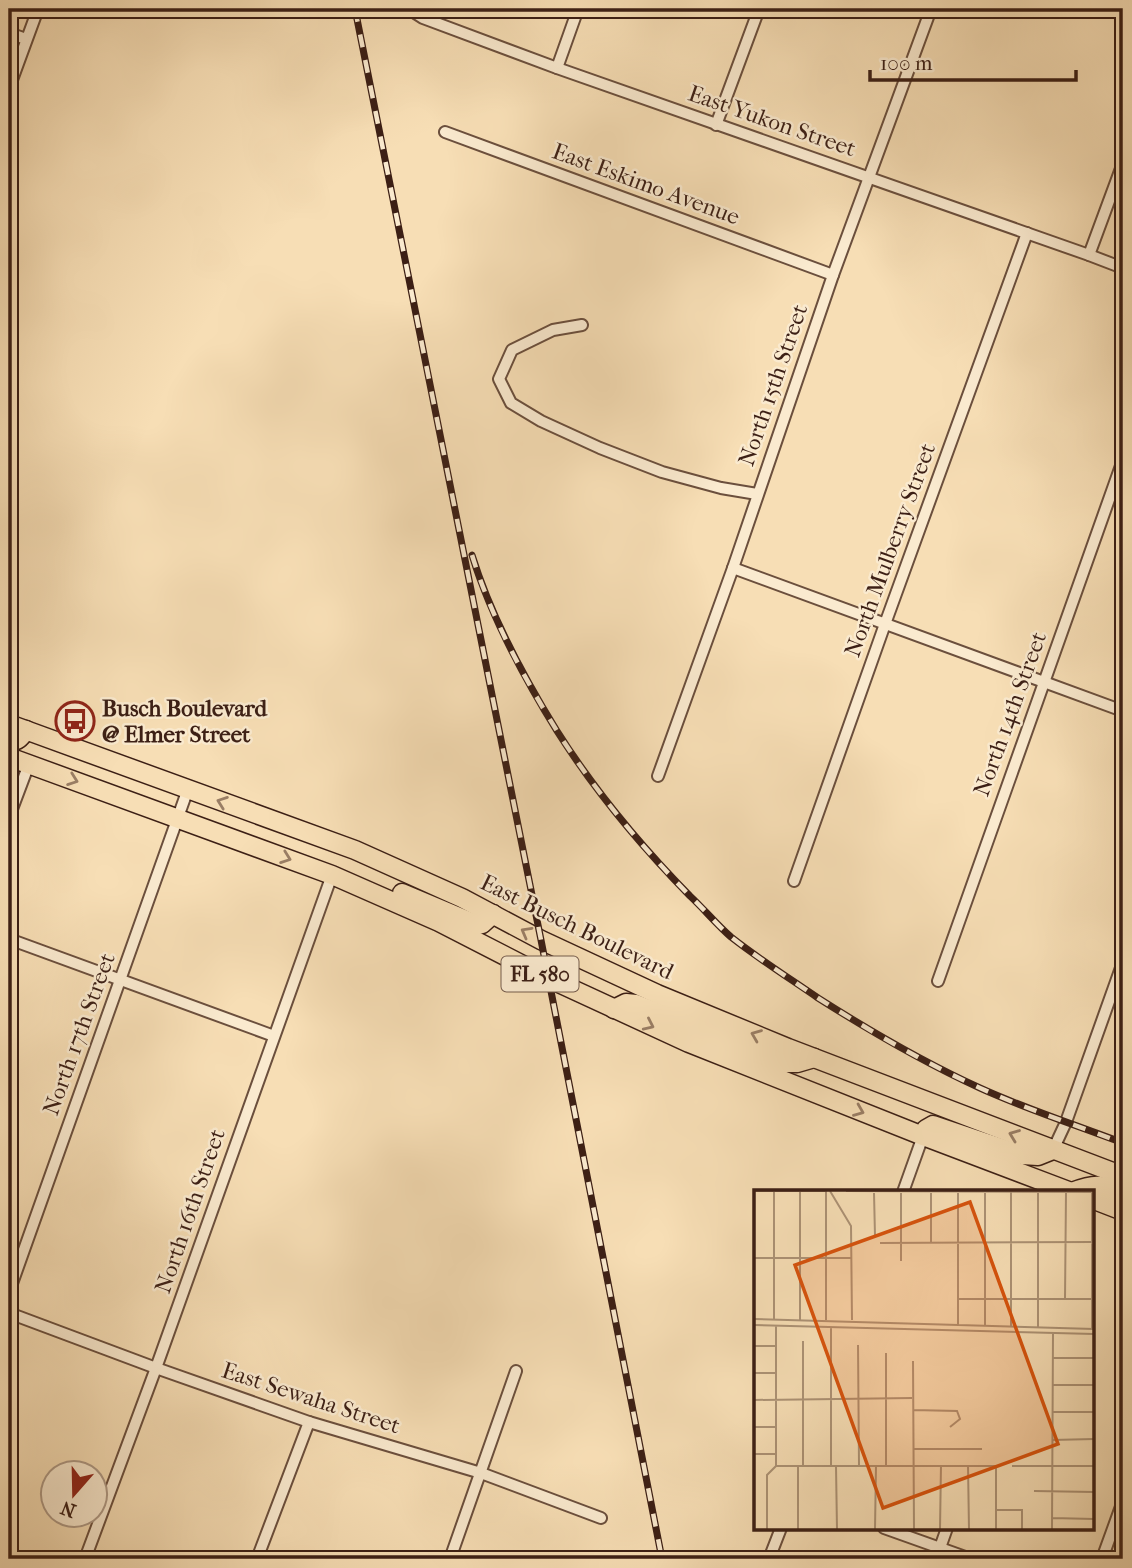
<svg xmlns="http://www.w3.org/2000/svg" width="1132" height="1568" font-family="'IM FELL French Canon',serif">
<rect width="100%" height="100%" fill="#f7deb5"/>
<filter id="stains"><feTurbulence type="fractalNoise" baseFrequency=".00286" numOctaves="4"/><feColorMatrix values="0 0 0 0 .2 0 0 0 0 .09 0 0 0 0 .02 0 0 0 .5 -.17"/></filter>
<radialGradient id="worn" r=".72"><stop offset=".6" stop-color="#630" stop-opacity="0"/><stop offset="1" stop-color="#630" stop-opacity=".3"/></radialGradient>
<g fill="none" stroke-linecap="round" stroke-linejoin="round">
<g stroke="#6b4f3d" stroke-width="14">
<g id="street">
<polyline points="409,9 423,18 557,68 1089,255 1123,268"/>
<polyline points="9,33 26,39"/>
<polyline points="557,68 578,9"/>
<polyline points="9,88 38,9"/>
<polyline points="716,125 759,9"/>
<polyline points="445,132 833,275"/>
<polyline points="1089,255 1123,163"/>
<polyline points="582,325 553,330 512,350 499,379 511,403 541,421 600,448 662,472 721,488 757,494"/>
<polyline points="733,568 1123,711"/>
<polyline points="658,776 733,568 833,275 931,9"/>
<polyline points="9,817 29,764"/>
<polyline points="794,881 885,624 1027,233"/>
<polyline points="9,939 274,1036"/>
<polyline points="938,981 1123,460"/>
<polyline points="1053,1150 1066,1122 1123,962"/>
<polyline points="903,1192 923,1136"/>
<polyline points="9,1292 188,789"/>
<polyline points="9,1313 156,1368 309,1422 481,1473 601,1518"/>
<polyline points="884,1528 971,1559"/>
<polyline points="85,1559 156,1368 332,875"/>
<polyline points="257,1559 309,1422"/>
<polyline points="450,1559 516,1371"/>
<polyline points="769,1559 781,1528"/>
<polyline points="936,1559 947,1528"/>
<polyline points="1102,1559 1123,1501"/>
</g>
</g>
<g stroke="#3c1f15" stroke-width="21">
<g id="primary">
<polyline points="9,724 355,850 462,898 541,940 657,994 788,1048 1123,1176"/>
<path d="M9 741C18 742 21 737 26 730"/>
<polyline points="9,757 332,875 439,922 548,978 689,1043 923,1136 1071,1192"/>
<polyline points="402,893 478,925 482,924 493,914"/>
<polyline points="614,1009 626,1003 636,1004 783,1063 797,1063 814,1058"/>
<polyline points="923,1136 926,1129 933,1125 1022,1155 1038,1156 1053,1150"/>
<path d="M1072 1192C1095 1183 1101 1184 1123 1193"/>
<polyline points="1092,1199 1123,1211"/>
</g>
</g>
<use href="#street" stroke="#faeacf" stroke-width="10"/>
<use href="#primary" stroke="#f7deb5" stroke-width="18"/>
<g stroke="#3c1f15" stroke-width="7">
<g id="rail">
<polyline points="355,9 541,940 662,1559"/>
<path d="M472 555C491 617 523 676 557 731 595 791 640 845 690 896 704 909 717 925 731 937 759 959 789 978 818 998 870 1031 923 1062 980 1088 1026 1109 1076 1125 1123 1143"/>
</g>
</g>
<use href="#rail" stroke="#faeacf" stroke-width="4.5" stroke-dasharray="13" stroke-linecap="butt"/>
</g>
<defs><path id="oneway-chevron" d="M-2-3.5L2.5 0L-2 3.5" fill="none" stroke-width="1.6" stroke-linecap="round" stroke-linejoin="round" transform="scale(1.75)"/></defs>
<g stroke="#9a7e65">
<use href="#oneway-chevron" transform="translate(73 780) rotate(20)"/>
<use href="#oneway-chevron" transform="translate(222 802) rotate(-160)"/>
<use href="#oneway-chevron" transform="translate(286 858) rotate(20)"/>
<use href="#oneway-chevron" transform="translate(526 932) rotate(-151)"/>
<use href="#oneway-chevron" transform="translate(649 1025) rotate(25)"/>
<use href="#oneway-chevron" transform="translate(756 1035) rotate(-158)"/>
<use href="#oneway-chevron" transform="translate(859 1111) rotate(22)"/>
<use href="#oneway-chevron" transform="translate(1014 1135) rotate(-159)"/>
</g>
<defs>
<g id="bus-ring" transform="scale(2.0125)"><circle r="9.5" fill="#faeacf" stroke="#8f2418" stroke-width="1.5"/><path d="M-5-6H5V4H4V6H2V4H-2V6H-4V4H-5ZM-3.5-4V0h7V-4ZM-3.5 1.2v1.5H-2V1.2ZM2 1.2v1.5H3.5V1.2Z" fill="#8f2418"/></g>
</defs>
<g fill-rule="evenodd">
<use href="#bus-ring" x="75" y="721"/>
</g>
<g text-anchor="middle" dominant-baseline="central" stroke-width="5" stroke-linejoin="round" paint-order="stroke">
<rect fill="#faeacf" stroke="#755c4d" stroke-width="2" x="501.5" y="956.5" width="77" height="35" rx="5"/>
<g font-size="21" font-weight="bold" fill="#3c1f15">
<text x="540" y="974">FL 580</text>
</g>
<g font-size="23" fill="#3c1f15" stroke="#faeacf">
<text transform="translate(772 121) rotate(19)">East Yukon Street</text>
<text transform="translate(646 184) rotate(20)">East Eskimo Avenue</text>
<text transform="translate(773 385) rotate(-71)">North 15th Street</text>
<text transform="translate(890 550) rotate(-70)">North Mulberry Street</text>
<text transform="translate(1010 714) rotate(-70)">North 14th Street</text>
<text transform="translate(577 927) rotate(26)">East Busch Boulevard</text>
<text transform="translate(79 1034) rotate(-70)">North 17th Street</text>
<text transform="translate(190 1211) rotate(-71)">North 16th Street</text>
<text transform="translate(311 1398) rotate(18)">East Sewaha Street</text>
</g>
<g font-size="23" font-weight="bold" fill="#3c1f15" stroke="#faeacf" text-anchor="start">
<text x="102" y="708">Busch Boulevard<tspan x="102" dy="26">@ Elmer Street</tspan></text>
</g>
</g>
<g transform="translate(754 1190)">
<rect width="340" height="340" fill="#f7deb5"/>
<path fill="none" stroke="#ac9275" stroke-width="2" d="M0 1H71M20 1V130M46 1V130M76 1 97 36 98 130M92 1 340 2M284 1V138M338 1V139M120 3 121 46M147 3V71M204 3V135M231 3V137M177 52V3M126 53 340 52M0 68H98M204 109H338M311 109 312 3M0 129 340 139M72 130V1M0 135 340 144M257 136V1M77 138V276M104 155 105 276M0 156H22M132 163V276M299 168H340M159 171 160 339M0 183H22M298 195H340M0 210 158 208M159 220 203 221 206 229 196 237M298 222H340M0 237H22M298 250 340 249M160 259H228M0 264H22M214 275 215 339M22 276H242V339M44 276V339M49 276V151M82 276 83 339M258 276H340M280 301 340 302M242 320H268V339M298 328 340 329M13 339V285L22 276V135M121 339 122 276M186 339 187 275M298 339 299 143"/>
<path fill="#d7530d" fill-opacity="0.15" stroke="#d7530d" stroke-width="3.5" d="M216 12 304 254 129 318 41 75Z"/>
<rect width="340" height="340" fill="none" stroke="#3c1f15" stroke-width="3.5"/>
</g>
<rect width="1132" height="1568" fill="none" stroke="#f7deb5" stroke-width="35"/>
<rect x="10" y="10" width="1111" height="1547" fill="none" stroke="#3c1f15" stroke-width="3.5"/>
<rect x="18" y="18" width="1097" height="1533" fill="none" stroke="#3c1f15" stroke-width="2"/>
<g transform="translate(74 1494) rotate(200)"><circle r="33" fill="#faeacf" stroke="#ae9985" stroke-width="2"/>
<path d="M0-5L12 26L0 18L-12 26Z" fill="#8f2418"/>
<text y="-10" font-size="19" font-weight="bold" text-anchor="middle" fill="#3c1f15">N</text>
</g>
<path d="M870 70v10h206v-10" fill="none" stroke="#3c1f15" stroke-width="3.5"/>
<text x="880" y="70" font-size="21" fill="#3c1f15" stroke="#faeacf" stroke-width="5" paint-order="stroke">100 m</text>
<rect width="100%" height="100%" filter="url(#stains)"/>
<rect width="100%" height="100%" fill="url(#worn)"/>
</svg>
